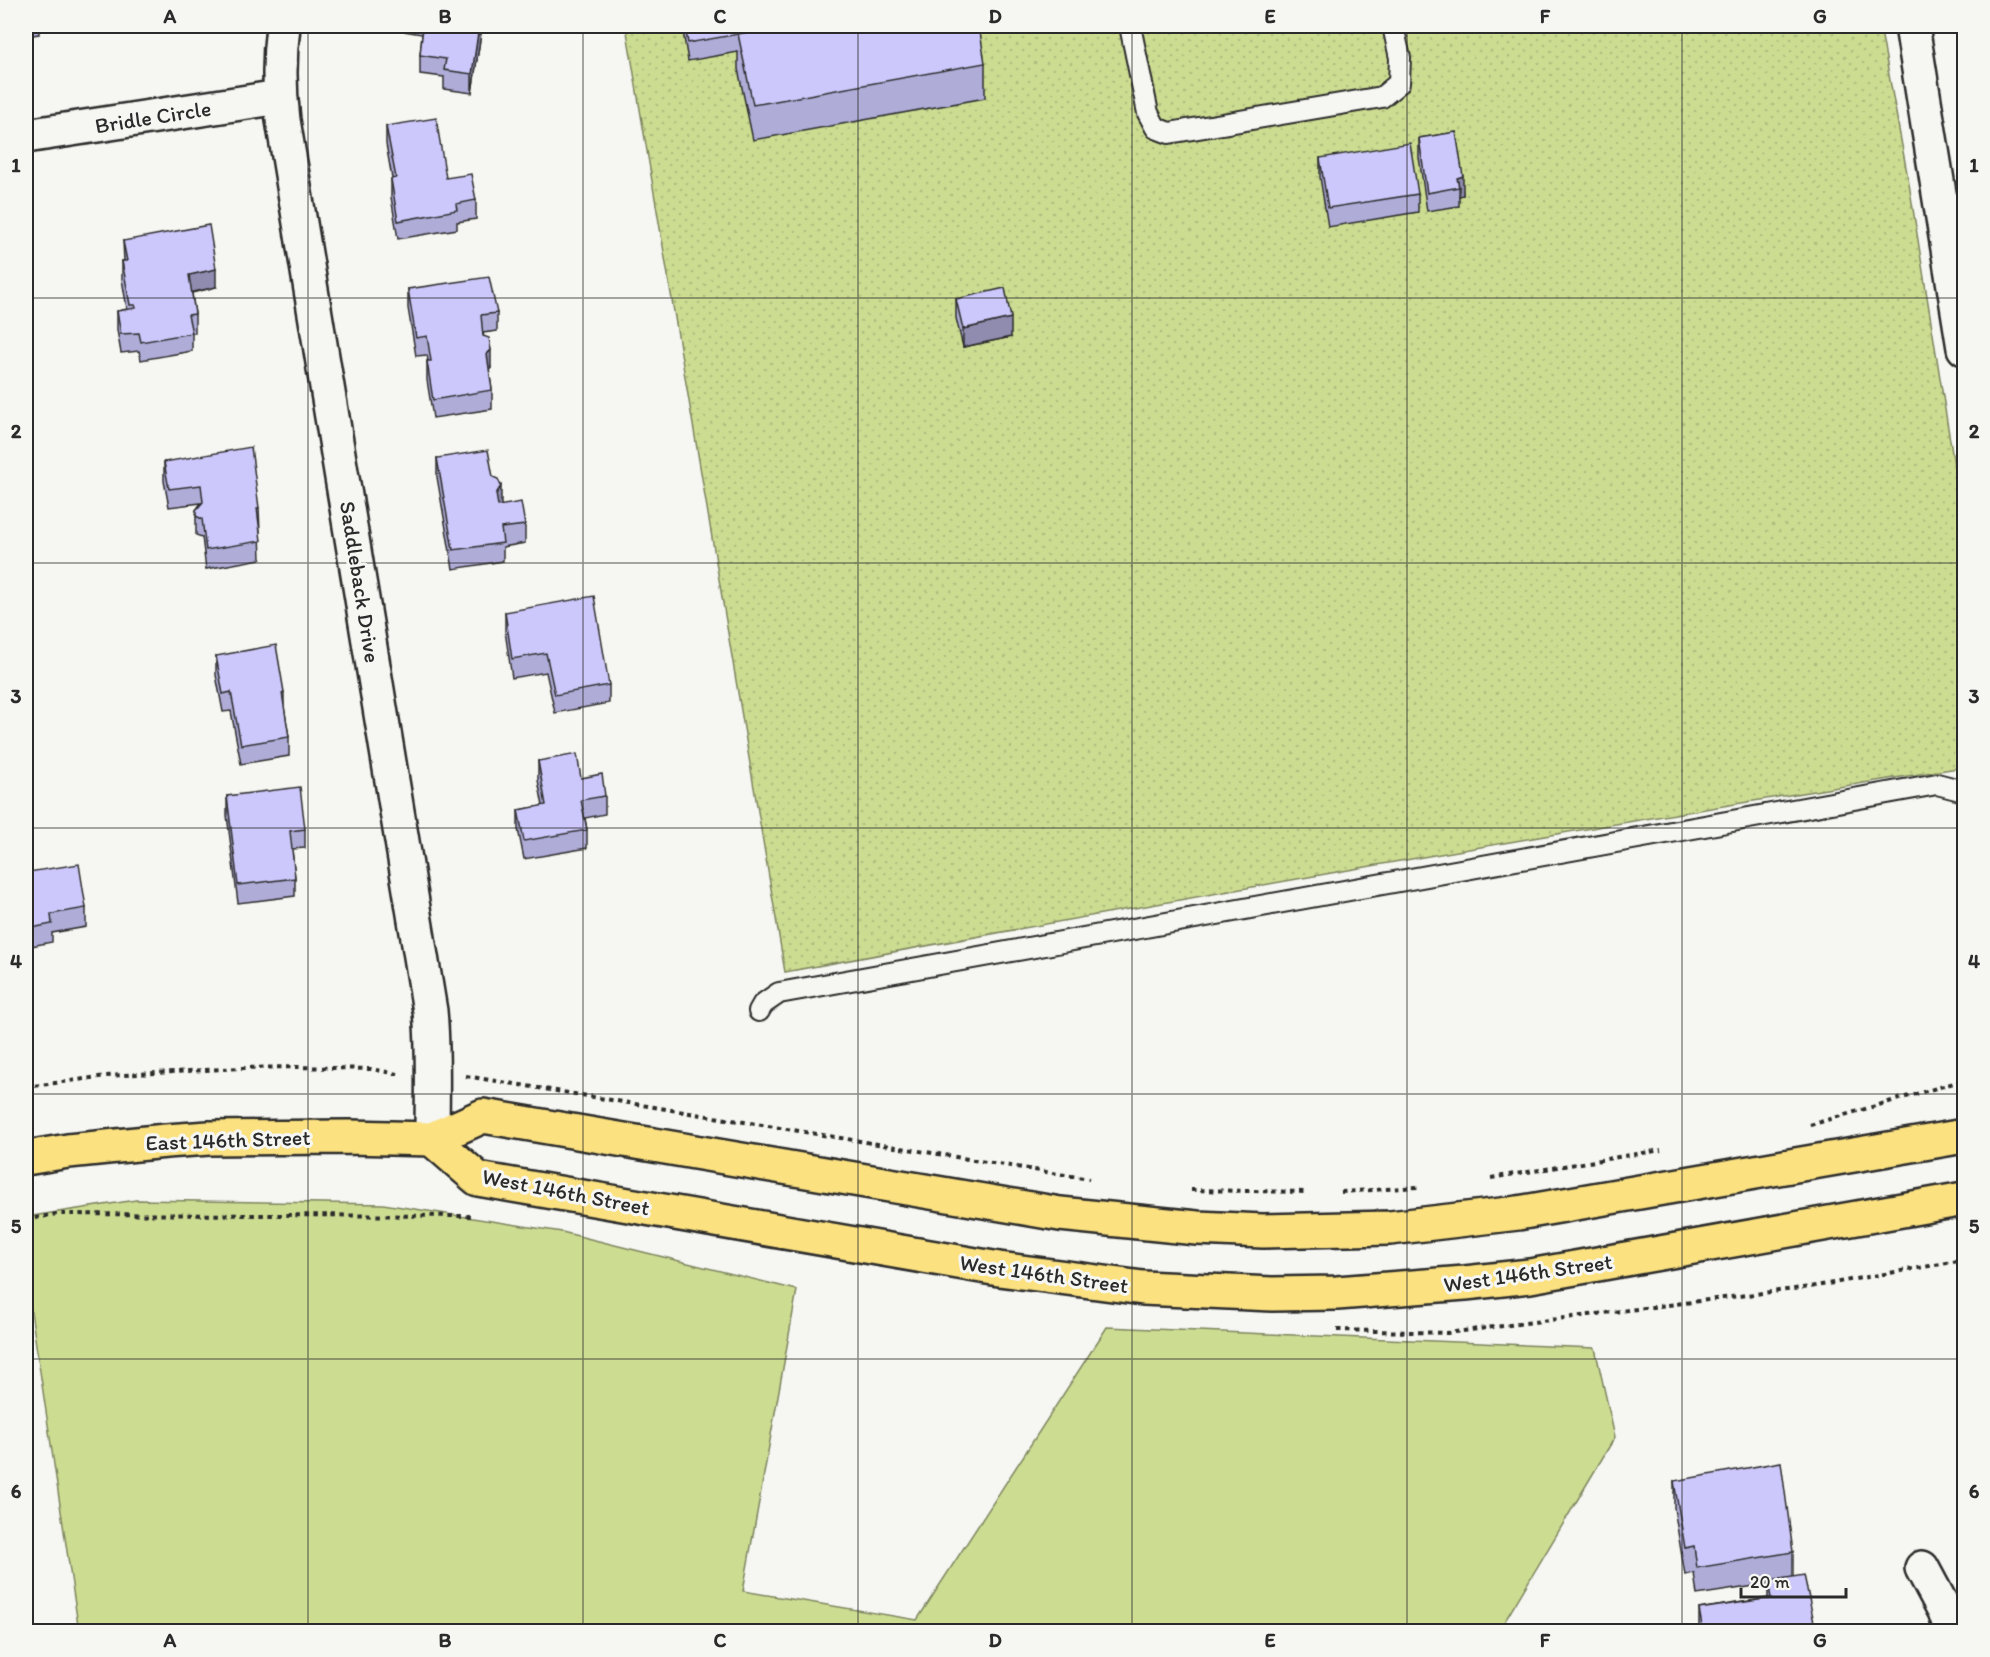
<svg xmlns="http://www.w3.org/2000/svg" width="1990" height="1657" font-family="Itim,sans-serif">
<defs>
<pattern id="park-dots" width="8" height="8" patternUnits="userSpaceOnUse" patternTransform="scale(1.5)"><rect width="8" height="8" fill="#ccdd92"/><path d="M2 2h.1M6 6h.1" fill="none" stroke="#afbe7e" stroke-width="1.8" stroke-linecap="round"/></pattern>
</defs>
<rect width="100%" height="100%" fill="#f6f6f2"/>
<filter id="ink" filterUnits="userSpaceOnUse"><feTurbulence type="fractalNoise" baseFrequency=".0167" numOctaves="2"/><feDisplacementMap in="SourceGraphic" scale="12" xChannelSelector="R" yChannelSelector="G"/><feConvolveMatrix kernelMatrix="1 2 1 2 8 2 1 2 1" color-interpolation-filters="sRGB"/></filter>
<g filter="url(#ink)">
<polygon fill="#ccdd92" stroke="#7c845e" stroke-width="1.5" points="136,1200 383,1204 562,1232 797,1290 743,1591 917,1620 1107,1327 1595,1348 1615,1437 1499,1631 79,1631 26,1278 26,1217"/>
<path fill="url(#park-dots)" stroke="#7c845e" stroke-width="1.5" d="M626 26H1880L1909 184 1964 528V767C1570 829 1178 899 785 972Z"/>
<g fill="none" stroke-linecap="round" stroke-linejoin="round">
<g stroke="#2b2b2b" stroke-width="24">
<g id="service">
<polyline points="1130,26 1148,113 1156,128 1169,133 1382,97 1399,83 1400,58 1393,26"/>
<polyline points="759,1011 763,1004 779,993 1937,784 1964,791"/>
</g>
</g>
<g stroke="#2b2b2b" stroke-width="38">
<g id="minor">
<path d="M283 26C279 57 279 89 283 120L430 1011C434 1053 432 1096 432 1139"/>
<polyline points="26,136 280,97"/>
<polyline points="1922,1568 1945,1611 1952,1632"/>
</g>
</g>
<g stroke="#2b2b2b" stroke-width="38">
<polyline id="tertiary" points="1912,26 1964,348"/>
</g>
<g stroke="#2b2b2b" stroke-width="38">
<g id="primary">
<polyline points="432,1139 478,1179 999,1269 1143,1288 1272,1294 1337,1293 1465,1283 1530,1276 1964,1199"/>
<polyline points="26,1158 68,1151 166,1141 209,1138 349,1137 432,1139 483,1116 1060,1214 1197,1228 1263,1231 1390,1228 1518,1213 1964,1136"/>
</g>
</g>
<g stroke="#2b2b2b" stroke-width="4" stroke-dasharray="4.5 4.5" stroke-linecap="butt">
<polyline points="466,1076 1089,1179"/>
<polyline points="26,1087 106,1076 239,1068 299,1067 371,1069 398,1074"/>
<polyline points="1810,1125 1964,1080"/>
<polyline points="1491,1178 1661,1150"/>
<polyline points="1191,1190 1307,1192"/>
<polyline points="1341,1192 1418,1187"/>
<polyline points="26,1220 56,1214 474,1216"/>
<polyline points="1337,1330 1447,1333 1810,1287 1964,1260"/>
</g>
<use href="#service" stroke="#f6f6f2" stroke-width="20"/>
<use href="#minor" stroke="#f6f6f2" stroke-width="33"/>
<use href="#tertiary" stroke="#f6f6f2" stroke-width="33"/>
<use href="#primary" stroke="#fbe180" stroke-width="33"/>
</g>
<g fill="#afacd8" stroke="#2b2b2b" stroke-width="1.5">
<polygon points="26,26 48,26 39,28 39,34 26,36"/>
<polygon points="386,26 482,26 472,93 444,89 444,77 420,74 420,55 422,34 386,28"/>
<polygon points="682,26 738,26 739,33 985,63 985,98 753,140 738,69 738,52 688,61"/>
<polygon points="386,126 446,178 476,200 476,219 457,222 457,229 398,239 391,197 391,179 392,178 386,144"/>
<polygon points="1456,132 1463,195 1459,196 1459,206 1427,211 1419,157 1419,138"/>
<polygon points="1320,158 1418,194 1418,212 1328,227 1320,177"/>
<polygon points="123,241 216,287 192,293 195,314 195,333 192,333 192,351 141,360 139,351 121,353 117,330 117,311 127,309 122,279 122,261 124,261"/>
<polygon points="408,289 497,313 497,331 483,333 491,368 489,370 492,390 492,409 433,418 427,380 427,361 428,361 427,355 416,356 408,308"/>
<polygon points="956,299 1011,337 963,347 956,318"/>
<polygon points="437,458 493,477 500,505 525,525 525,543 503,547 503,561 453,569 437,477"/>
<polygon points="164,462 259,508 261,559 206,569 202,537 196,535 196,510 201,503 169,507 164,481"/>
<polygon points="505,612 609,685 609,703 555,713 546,672 512,678 505,631"/>
<polygon points="216,656 284,692 284,707 289,737 289,756 241,764 231,711 223,712 216,675"/>
<polygon points="538,761 605,796 605,814 585,818 587,830 587,848 524,859 518,829 518,810 543,806 538,780"/>
<polygon points="227,796 305,829 305,848 292,849 295,878 295,896 238,903 227,815"/>
<polygon points="26,849 29,872 86,908 86,927 52,933 52,942 26,947"/>
<polygon points="1674,1481 1793,1552 1793,1577 1815,1632 1699,1632 1699,1609 1768,1598 1768,1584 1697,1595 1694,1573 1685,1575 1674,1508"/>
</g>
<g fill="#8f8cb0" stroke="#2b2b2b" stroke-width="1.5">
<polygon points="479,26 482,26 472,93 472,74"/>
<polygon points="1463,176 1463,195 1459,196 1459,187 1457,178"/>
<polygon points="216,269 216,287 189,293 189,275"/>
<polygon points="1011,318 1011,337 963,347 963,329"/>
<polygon points="491,350 491,368 487,373 487,354"/>
<polygon points="501,486 501,505 496,512 496,494"/>
<polygon points="1815,1627 1815,1632 1800,1632"/>
</g>
<g fill="#ccc8fb" stroke="#2b2b2b" stroke-width="1.5">
<polygon points="423,26 479,26 472,74 444,70 446,59 420,55"/>
<polygon points="685,26 738,26 739,34 688,43"/>
<polygon points="783,26 979,26 985,63 753,105 738,34"/>
<polygon points="436,118 446,178 471,174 476,200 456,204 457,210 398,221 391,179 396,178 386,126"/>
<polygon points="1456,132 1463,176 1457,178 1459,187 1427,193 1419,138"/>
<polygon points="1410,143 1418,194 1328,208 1320,158"/>
<polygon points="209,225 216,269 189,275 195,314 188,315 192,333 141,342 139,333 121,334 117,311 136,308 135,305 130,305 122,261 127,261 123,241"/>
<polygon points="489,277 497,313 481,315 483,336 489,338 491,350 487,354 492,390 433,400 427,361 431,361 427,336 416,338 408,289"/>
<polygon points="1005,288 1011,318 963,329 956,299"/>
<polygon points="251,447 259,508 257,508 261,541 206,550 202,519 196,516 196,510 203,502 201,485 169,489 164,462"/>
<polygon points="488,450 493,477 498,479 501,486 496,494 498,506 521,502 525,525 501,528 503,543 453,550 437,458"/>
<polygon points="594,596 609,685 555,695 546,653 512,659 505,612"/>
<polygon points="276,645 284,692 282,693 289,737 241,745 231,692 223,694 216,656"/>
<polygon points="577,754 581,778 602,774 605,796 581,800 587,830 524,841 518,810 546,805 538,761"/>
<polygon points="300,787 305,829 290,831 295,878 238,885 227,796"/>
<polygon points="26,849 29,872 79,864 86,908 51,914 52,924 26,929"/>
<polygon points="1781,1462 1793,1552 1697,1568 1694,1546 1685,1548 1674,1481"/>
<polygon points="1804,1575 1815,1627 1800,1632 1703,1632 1699,1609 1771,1598 1768,1581"/>
</g>
</g>
<path fill="none" stroke="#2b2b2b" stroke-width="1.5" stroke-opacity="0.55" d="M308 26V1632M583 26V1632M858 26V1632M1132 26V1632M1407 26V1632M1682 26V1632M26 298H1964M26 563H1964M26 828H1964M26 1094H1964M26 1359H1964"/>
<g text-anchor="middle" dominant-baseline="central" stroke-width="6" stroke-linejoin="round" paint-order="stroke">
<g font-size="22" fill="#2b2b2b" stroke="#f6f6f2">
<text transform="translate(153 117) rotate(-9)">Bridle Circle</text>
<text transform="translate(360 582) rotate(81)">Saddleback Drive</text>
<text transform="translate(228 1140) rotate(-2)">East 146th Street</text>
<text transform="translate(566 1192) rotate(11)">West 146th Street</text>
<text transform="translate(1528 1273) rotate(-8)">West 146th Street</text>
<text transform="translate(1044 1274) rotate(8)">West 146th Street</text>
</g>
</g>
<rect width="1990" height="1657" fill="none" stroke="#f6f6f2" stroke-width="66"/>
<path d="M1741 1588v9h105v-9" fill="none" stroke="#2b2b2b" stroke-width="3"/>
<text x="1750" y="1588" font-size="18" fill="#2b2b2b" stroke="#f6f6f2" stroke-width="4.5" paint-order="stroke">20 m</text>
<rect x="33" y="33" width="1924" height="1591" fill="none" stroke="#2b2b2b" stroke-width="2"/>
<g font-size="20" text-anchor="middle" font-weight="bold" fill="#2b2b2b">
<text x="170" y="23">A</text>
<text x="445" y="23">B</text>
<text x="720" y="23">C</text>
<text x="995" y="23">D</text>
<text x="1270" y="23">E</text>
<text x="1545" y="23">F</text>
<text x="1820" y="23">G</text>
<text x="16" y="172">1</text>
<text x="1974" y="172">1</text>
<text x="16" y="438">2</text>
<text x="1974" y="438">2</text>
<text x="16" y="703">3</text>
<text x="1974" y="703">3</text>
<text x="16" y="968">4</text>
<text x="1974" y="968">4</text>
<text x="16" y="1233">5</text>
<text x="1974" y="1233">5</text>
<text x="16" y="1498">6</text>
<text x="1974" y="1498">6</text>
<text x="170" y="1647">A</text>
<text x="445" y="1647">B</text>
<text x="720" y="1647">C</text>
<text x="995" y="1647">D</text>
<text x="1270" y="1647">E</text>
<text x="1545" y="1647">F</text>
<text x="1820" y="1647">G</text>
</g>
</svg>
